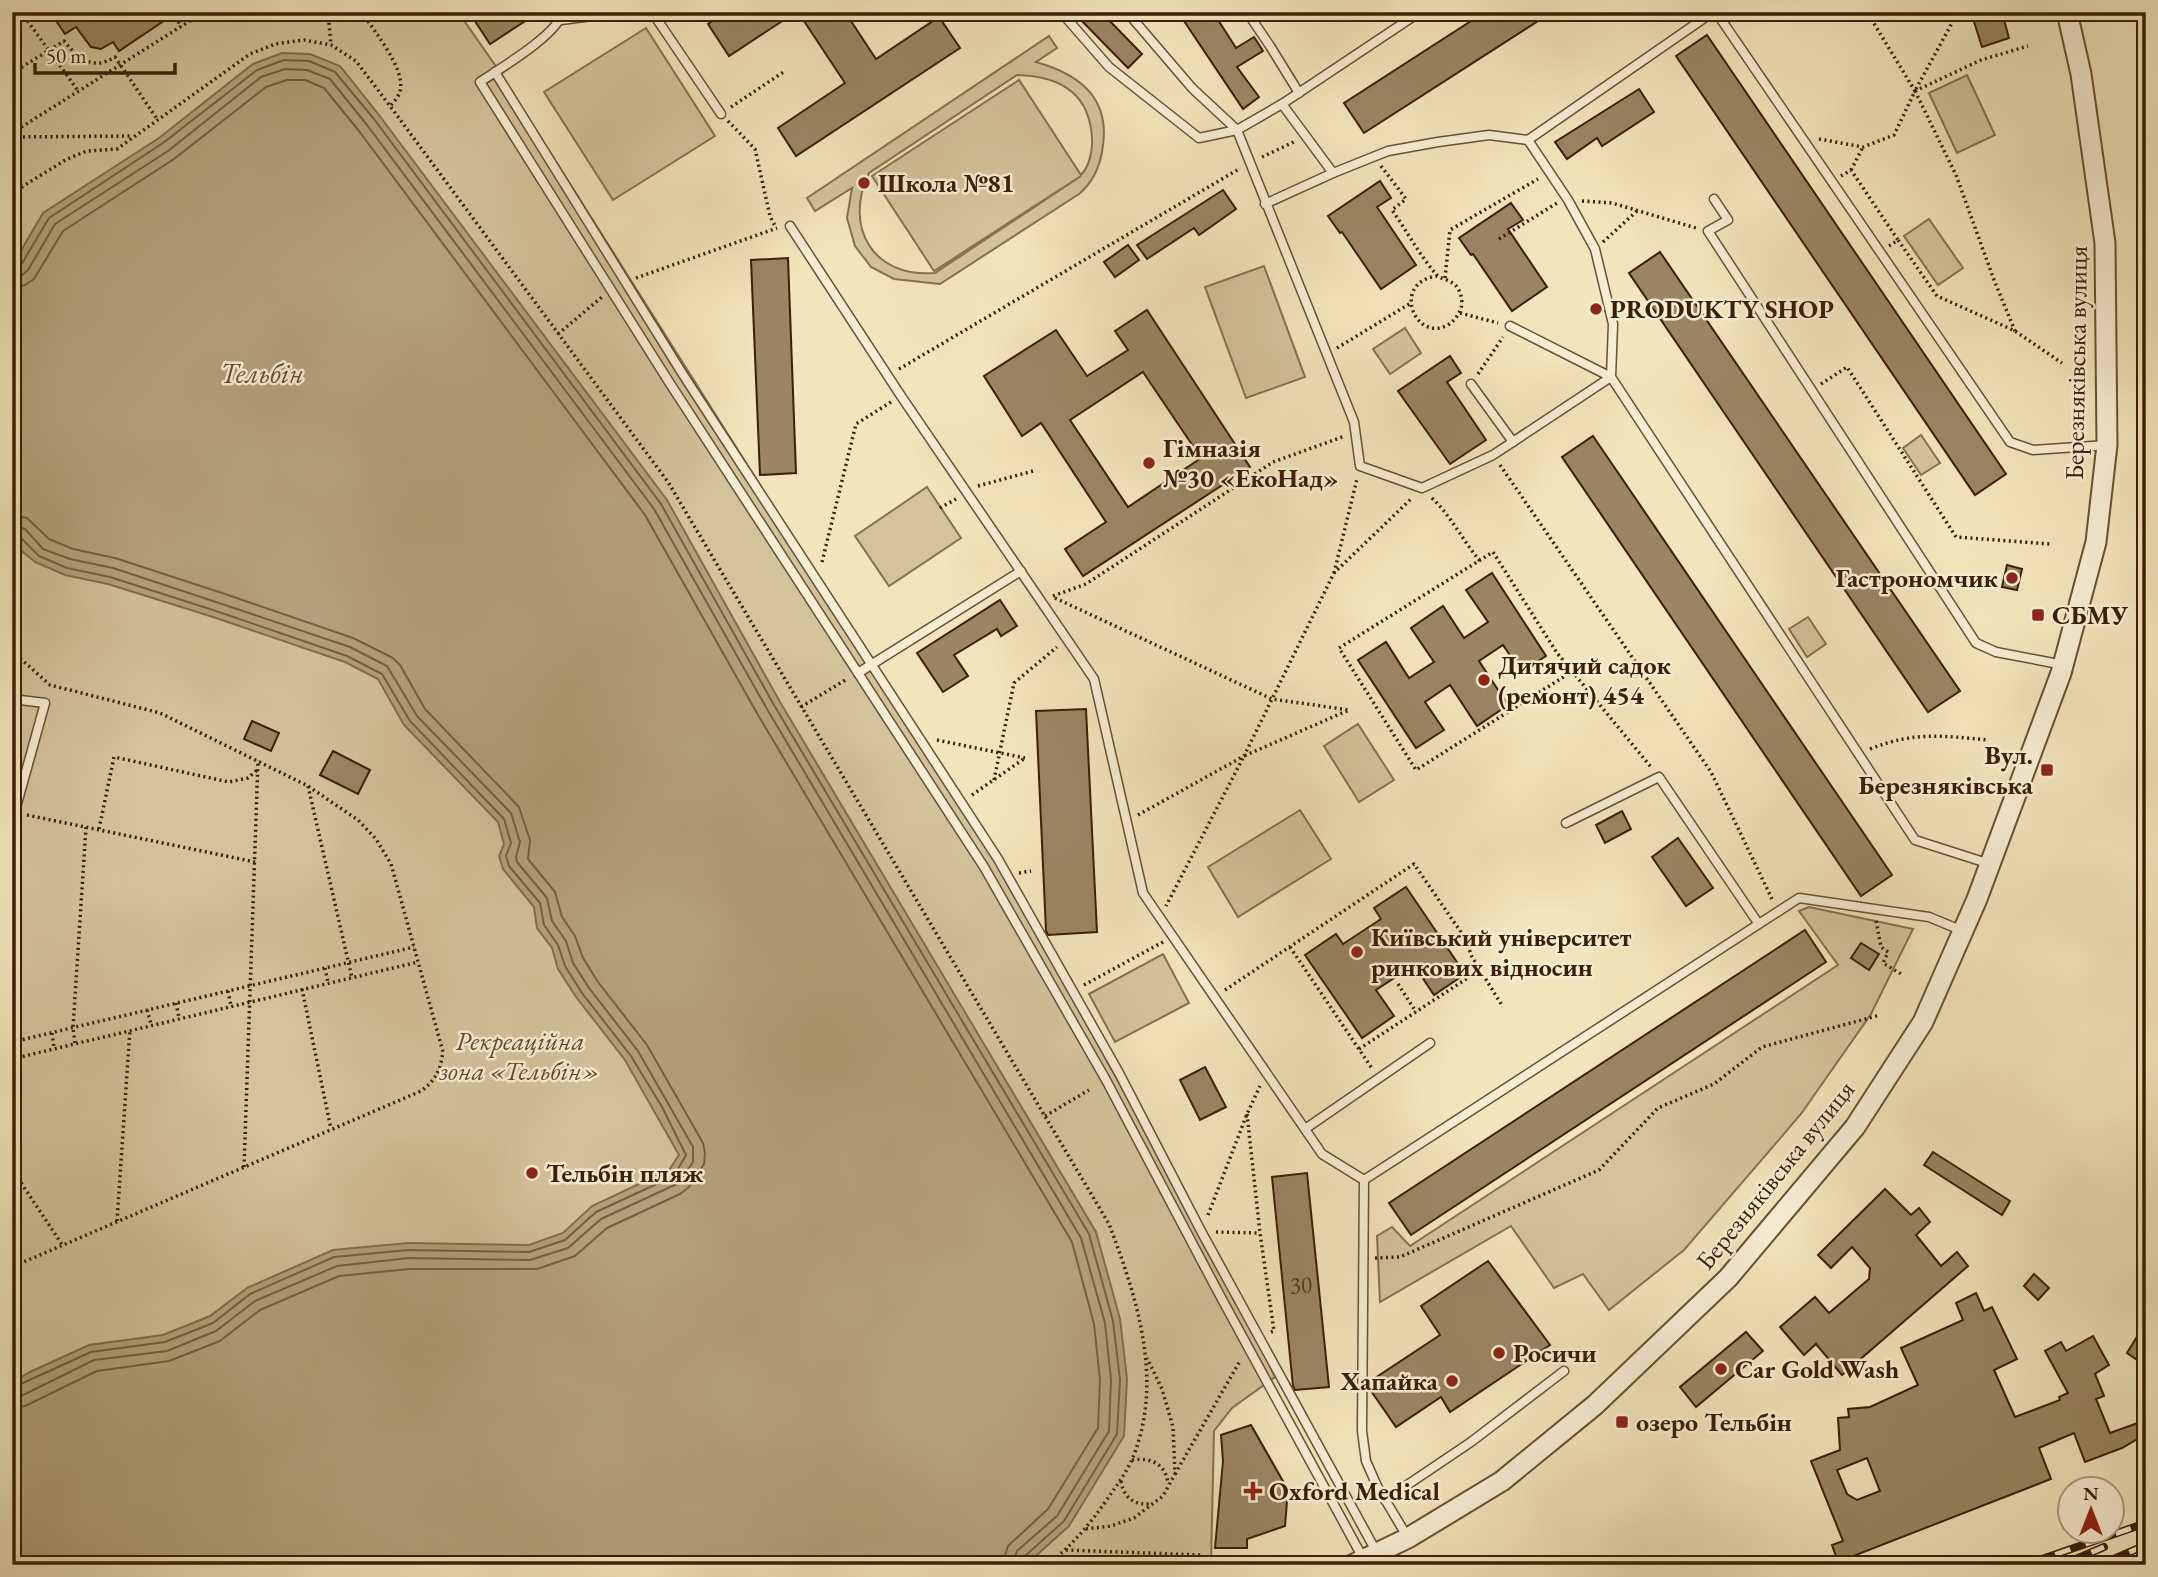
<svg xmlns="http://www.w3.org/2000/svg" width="2158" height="1577" font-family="'EB Garamond',serif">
<rect width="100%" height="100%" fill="#f2e4bc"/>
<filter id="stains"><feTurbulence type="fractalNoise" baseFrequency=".00286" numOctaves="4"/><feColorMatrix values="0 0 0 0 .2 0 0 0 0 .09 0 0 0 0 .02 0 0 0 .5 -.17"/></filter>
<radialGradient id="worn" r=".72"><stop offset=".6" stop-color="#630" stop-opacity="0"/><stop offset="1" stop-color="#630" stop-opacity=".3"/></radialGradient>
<g fill="#d3c39d" stroke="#867150" stroke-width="2" fill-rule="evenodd">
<polygon points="12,12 458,12 495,65 1003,870 1251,1325 1275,1377 1232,1408 1214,1431 1211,1565 12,1565"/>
<polygon points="646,28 715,136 613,200 544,92"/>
<path d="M1049 36 1057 48 1036 62C1082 75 1112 100 1102 152 1099 169 1092 183 1079 194L940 284 894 279 871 267 855 246 847 218 852 188 815 211 807 198ZM1017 75C1059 76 1090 93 1092 139 1093 150 1089 167 1081 175L1019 80 872 176 934 271 1081 176 935 273C873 278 843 227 869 173Z"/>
<polygon points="1967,75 1995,135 1957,153 1929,93"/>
<polygon points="1929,219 1963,268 1938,285 1904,236"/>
<polygon points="1264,266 1305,377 1246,398 1205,287"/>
<polygon points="1405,328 1421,353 1390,374 1373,349"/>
<polygon points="1921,435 1940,463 1921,475 1903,448"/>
<polygon points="927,487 961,538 889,586 855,536"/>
<polygon points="1808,617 1826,644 1807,657 1789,629"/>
<polygon points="1358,724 1394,780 1359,802 1324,746"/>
<polygon points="1300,810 1331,859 1238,917 1208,867"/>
<polygon points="1809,907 1913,929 1871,1014 1801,1114 1684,1250 1609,1310 1583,1274 1554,1288 1511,1226 1380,1302 1377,1236 1392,1227 1410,1246 1838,965 1799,911"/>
<polygon points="1163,954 1189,1003 1115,1042 1089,994"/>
</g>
<polygon fill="#b3a17d" stroke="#836d4d" stroke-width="2" points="282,53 310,54 340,66 379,115 667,500 780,702 1096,1232 1120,1319 1127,1379 1124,1436 1069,1526 1028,1563 1023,1565 12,1565 12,1383 30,1372 89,1345 163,1335 210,1316 247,1288 333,1250 408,1243 529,1245 563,1233 592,1206 669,1170 679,1155 625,1060 576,997 558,969 552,948 537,928 534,907 503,869 499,856 504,844 498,822 404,725 378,679 345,662 213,617 108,584 65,575 35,562 18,548 12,535 12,266 43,213 159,138 253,64"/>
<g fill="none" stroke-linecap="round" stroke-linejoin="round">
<g stroke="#766040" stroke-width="2">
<polyline points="12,268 21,265 49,218 163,143 257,70 284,60 309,61 335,72 374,119 661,504 774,705 1089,1234 1113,1321 1120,1380 1117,1434 1064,1521 1024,1557 1022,1565"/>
<polyline points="12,277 21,276 28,270 55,224 168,151 261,77 285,69 307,70 330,79 367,125 654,509 767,709 1081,1238 1105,1323 1111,1380 1109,1431 1057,1516 1017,1551 1013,1565"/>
<polyline points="12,288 25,285 34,279 63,231 174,159 266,87 287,80 305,80 324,88 359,131 645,515 758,715 1072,1242 1094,1324 1100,1380 1098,1428 1048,1509 1008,1546 1002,1565"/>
<polyline points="12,515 27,518 49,539 73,549 115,558 222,593 353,638 393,658 400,665 425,709 519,807 530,840 528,859 555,892 562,917 575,936 583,958 598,982 647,1045 703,1143 705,1153 704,1164 689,1187 680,1194 607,1228 575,1256 537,1269 409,1269 339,1276 260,1310 220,1341 169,1361 97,1371 25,1406 12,1408"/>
<polyline points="12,525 25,529 43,549 70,559 113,568 219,603 350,647 387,666 417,716 511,813 520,842 516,857 517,862 547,898 552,921 566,941 573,963 589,988 638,1051 693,1147 693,1162 679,1183 601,1219 568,1248 530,1260 409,1258 337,1266 255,1301 216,1331 167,1351 94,1360 21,1396 12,1397"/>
<polyline points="12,534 19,536 39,556 67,568 110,577 216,611 347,656 382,674 410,721 504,819 511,843 506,856 509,866 540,903 544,925 558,945 565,966 582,993 631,1056 662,1107 686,1155 674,1176 596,1212 565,1240 529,1252 408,1250 334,1257 250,1294 213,1323 165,1342 91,1352 12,1388"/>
</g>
</g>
<g fill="#9a8564" stroke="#3a1f04" stroke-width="2" fill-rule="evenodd">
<polygon points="50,12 177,12 119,51 113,42 101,49 91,47 76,27 65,34"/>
<polygon points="469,12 539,12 490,44"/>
<polygon points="726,12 796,12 729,56 708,24"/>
<polygon points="798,12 845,12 876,59 939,17 960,48 796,156 778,128 845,83"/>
<polygon points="1073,12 1101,12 1142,54 1128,68"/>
<polygon points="1178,12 1213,12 1236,48 1254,37 1263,51 1237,67 1259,97 1243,109"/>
<polygon points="1485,12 1552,12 1364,133 1344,103"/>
<polygon points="1971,12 2002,12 2009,38 1982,47"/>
<polygon points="1707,35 2006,474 1975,495 1676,56"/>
<polygon points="1639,89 1654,112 1602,146 1597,138 1567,159 1555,142"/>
<polygon points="1380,181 1391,198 1377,207 1416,265 1381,289 1342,232 1340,233 1328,216"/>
<polygon points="1223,190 1236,209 1199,235 1194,228 1147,259 1137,245"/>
<polygon points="1511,203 1523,220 1508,229 1547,287 1512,311 1473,254 1471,255 1459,238"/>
<polygon points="1128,245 1139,260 1115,277 1104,262"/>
<polygon points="1660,252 1960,691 1928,712 1629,273"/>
<polygon points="788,258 796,473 760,475 751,260"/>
<path d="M1147 310 1250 467 1083 576 1065 549 1106 522 1041 423 1022 436 984 376 1056 330 1087 376 1128 350 1115 331ZM1143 372 1201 458 1128 507 1070 420Z"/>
<polygon points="1450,356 1461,373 1447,382 1486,440 1450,464 1398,391"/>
<polygon points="1593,436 1892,875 1861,896 1562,457"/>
<polygon points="2007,565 2022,569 2017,590 2002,587"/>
<polygon points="1492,573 1546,656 1521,672 1503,645 1479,661 1508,705 1477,726 1450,685 1425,702 1444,730 1416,748 1358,660 1386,642 1409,678 1434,662 1411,628 1443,606 1464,638 1488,622 1466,590"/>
<polygon points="1000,600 1017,626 1001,636 997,629 954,655 968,676 943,692 917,653"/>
<polygon points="1086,709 1097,932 1048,935 1046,931 1036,711"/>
<polygon points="252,721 279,733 271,751 244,739"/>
<polygon points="333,751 370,770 358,794 320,775"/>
<polygon points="1622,811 1631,829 1605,843 1596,825"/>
<polygon points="1678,838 1713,888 1686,906 1652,857"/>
<polygon points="1406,887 1465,974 1434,995 1414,965 1376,990 1394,1016 1362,1038 1305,955 1336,934 1343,944 1381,919 1374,908"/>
<polygon points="1805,930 1826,962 1411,1235 1389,1203"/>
<polygon points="1861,943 1879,954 1869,970 1851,958"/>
<polygon points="1205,1067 1226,1107 1200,1120 1180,1080"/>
<polygon points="1933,1152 2010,1201 2002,1215 1924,1165"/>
<polygon points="1307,1173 1329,1387 1295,1390 1293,1386 1272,1177"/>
<polygon points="1885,1189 1911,1215 1919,1208 1930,1222 1916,1235 1941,1266 1957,1252 1968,1266 1842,1375 1816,1344 1804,1355 1780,1327 1815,1297 1829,1313 1869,1279 1870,1268 1852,1247 1831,1268 1818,1255"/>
<polygon points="1488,1261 1550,1345 1450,1412 1441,1397 1396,1427 1369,1388 1369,1382 1440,1335 1421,1306"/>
<polygon points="2034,1274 2049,1288 2038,1300 2024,1286"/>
<path d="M1976 1293 1984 1311 1992 1307 2017 1359 1994 1370 2015 1417 2060 1400 2059 1397 2068 1393 2045 1351 2061 1342 2066 1351 2093 1336 2109 1365 2095 1374 2104 1396 2096 1399 2110 1433 2146 1420V1434L2122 1448 2085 1462 2074 1433 2041 1447 2039 1448 2051 1479 1838 1562 1832 1545 1843 1541 1811 1461 1840 1450 1838 1418 1849 1417 1848 1409 1870 1407 1918 1385 1901 1348 1963 1320 1956 1303ZM1867 1458 1880 1491 1857 1500 1847 1494 1837 1470Z"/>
<polygon points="2146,1322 2146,1366 2127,1353"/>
<polygon points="1746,1332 1763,1351 1696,1407 1680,1387"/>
<polygon points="1251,1425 1288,1490 1285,1526 1247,1539 1247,1548 1215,1548 1223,1461 1221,1435"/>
</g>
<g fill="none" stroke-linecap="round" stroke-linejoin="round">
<g stroke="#685032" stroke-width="11">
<g id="service">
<path d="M563 12C556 36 502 67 480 82L669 382 984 867 1106 1080 1217 1290 1364 1560"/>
<polyline points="652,12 721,114"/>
<polyline points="1061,12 1109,67 1199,138 1237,130 1282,104 1420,12"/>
<polyline points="1127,12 1192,88 1237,130 1354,422 1360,466 1422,488 1493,455 1611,377 1510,326"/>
<polyline points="1247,12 1270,46 1299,93"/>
<polyline points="1716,12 2010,442 2033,450 2107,445"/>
<polyline points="561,20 623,12"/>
<polyline points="495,72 682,373 998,859 1119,1073 1201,1231 1377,1553"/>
<polyline points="1282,104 1333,173 1388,151 1438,142 1489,135 1528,140 1713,12"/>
<polyline points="1528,140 1568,200 1595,249 1613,324 1611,377 1915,840 1990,864"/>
<polyline points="1714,199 1728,220 1708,231 1976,643 1996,652 2064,665"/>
<polyline points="1265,204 1333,173"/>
<polyline points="790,226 901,396 1094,679 1143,893 1322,1154 1364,1180"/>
<polyline points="1471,384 1513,442"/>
<polyline points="858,673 1021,571"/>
<polyline points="12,699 45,703 12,822"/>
<polyline points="1566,823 1659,777 1758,923"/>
<polyline points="1305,1129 1430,1043"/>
<polyline points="1385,1500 1471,1442 1564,1371"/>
<polyline points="1408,1538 1377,1486 1366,1461 1362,1431 1364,1180 1799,898 1929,917 1963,931"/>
</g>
</g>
<g stroke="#685032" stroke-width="23">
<polyline id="tertiary" points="1352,1565 1408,1538 1502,1481 1595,1405 1728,1278 1855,1127 1923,1022 1977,899 2061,673 2096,542 2107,445 2105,243 2081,74 2067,12"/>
</g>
<g stroke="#3a1f04" stroke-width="3.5" stroke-dasharray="2 3.5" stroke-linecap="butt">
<polyline points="21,12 79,92"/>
<polyline points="173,12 181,27"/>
<polyline points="328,12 331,45"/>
<path d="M362 12C374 32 406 68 400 92 398 97 394 102 390 106"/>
<path d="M12 73 64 41C79 59 92 71 115 57L157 119"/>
<polyline points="1916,89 1958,12"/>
<polyline points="1915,91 1956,175 1994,280 2015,331"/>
<polyline points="1915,91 1981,60 2028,46"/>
<polyline points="731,107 785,71"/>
<polyline points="728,121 755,149 770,216 776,228"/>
<polyline points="12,133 204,12"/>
<polyline points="12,137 133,136"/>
<polyline points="1819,139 1863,147 1894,135 1915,91 1867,12"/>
<polyline points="1262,157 1296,141"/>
<path d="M1381 166 1406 199 1392 210C1406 230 1419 254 1435 273 1440 280 1451 279 1457 287 1461 293 1463 301 1461 308 1459 315 1454 321 1448 325 1414 343 1391 282 1437 276"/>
<polyline points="1851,170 1863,147"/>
<polyline points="1841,176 1851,170 1898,240"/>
<path d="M12 193 67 159 87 151 117 149 250 54 275 44 304 40 331 45 356 61 390 106 668 482 1109 1224C1137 1298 1164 1380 1133 1457 1127 1472 1117 1485 1108 1498 1090 1524 1072 1546 1047 1565"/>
<polyline points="1582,201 1612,203 1696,228"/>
<polyline points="1499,239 1557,203"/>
<polyline points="1603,242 1638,210"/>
<polyline points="1889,246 1898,240 1937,296 2015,331 2062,363"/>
<polyline points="636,278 777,228"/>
<polyline points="1445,278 1450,230 1538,179"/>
<polyline points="1460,313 1498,323"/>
<polyline points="558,334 602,297"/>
<polyline points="1337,348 1411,303"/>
<polyline points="899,369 1239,169"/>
<polyline points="1478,374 1503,337"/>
<polyline points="1821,384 1847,367 1956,537 2050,544"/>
<polyline points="1500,465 1711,772 1772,899"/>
<polyline points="978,486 1033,471"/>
<path d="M1432 498C1451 516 1463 541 1480 561"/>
<polyline points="940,508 956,499"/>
<polyline points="822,562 856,424 891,402"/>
<polyline points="1334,573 1357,479"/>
<polyline points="1053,596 1086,584 1273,462 1345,436"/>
<polyline points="1055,598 1272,699 1349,710 1244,756 1166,906"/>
<path d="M12 651 50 685 160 713 308 786 358 820 376 839 391 864 443 1052C440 1071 436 1080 421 1091L12 1267"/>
<polyline points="1573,671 1416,770 1339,648 1493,552 1557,653 1651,767"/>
<polyline points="801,707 847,679"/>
<polyline points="937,740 1025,758"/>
<path d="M1870 749C1916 731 1942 736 1989 740"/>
<polyline points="994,780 1014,683 1057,647"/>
<polyline points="308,786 352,978"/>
<polyline points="972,795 1025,758"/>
<polyline points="27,815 255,862"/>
<polyline points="1138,815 1244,756 1334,573 1412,498"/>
<polyline points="99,829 114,757 229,782 248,778 257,770"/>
<polyline points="1019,873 1031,871"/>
<polyline points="1876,921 1881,947 1888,952 1883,963 1901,974"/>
<polyline points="1290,947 1373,1070"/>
<polyline points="325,968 328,983"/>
<polyline points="1398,984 1416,1012"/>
<polyline points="1084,985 1163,942"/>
<polyline points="302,989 331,1129"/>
<polyline points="1225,990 1414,864 1465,938 1472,957 1503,1007"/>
<polyline points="228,991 231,1006"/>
<polyline points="176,1003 179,1018"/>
<polyline points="147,1010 151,1024"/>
<polyline points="52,1033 54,1048"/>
<polyline points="12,1042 414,947"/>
<polyline points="75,1043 73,1028 86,827"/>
<polyline points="1359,1049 1480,970"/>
<polyline points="12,1059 418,962"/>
<polyline points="1247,1114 1260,1233 1274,1331 1269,1333"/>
<polyline points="1045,1116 1089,1090"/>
<polyline points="244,1167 258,760"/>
<polyline points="12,1169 63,1246"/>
<polyline points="1208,1215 1247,1114 1260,1086"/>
<polyline points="117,1221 130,1029"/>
<polyline points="1216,1232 1260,1233"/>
<polyline points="1375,1258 1400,1257 1599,1170 1658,1108 1714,1084 1762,1047 1880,1015"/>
<path d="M1132 1460C1151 1457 1166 1464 1168 1484"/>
<polyline points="1175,1474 1240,1361"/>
<path d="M1121 1481C1124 1499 1134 1505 1152 1504"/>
<polyline points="1086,1529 1111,1526 1134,1518 1163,1496 1175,1474 1173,1427 1162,1389 1147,1358"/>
<polyline points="1066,1550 1199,1555 1221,1565"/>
</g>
<use href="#service" stroke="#f7edd3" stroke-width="8"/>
<use href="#tertiary" stroke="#f7edd3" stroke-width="19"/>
<g stroke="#3a1f04" stroke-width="8">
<g id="rail">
<polyline points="2025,1565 2146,1523"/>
<polyline points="2062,1565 2104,1547"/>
<polyline points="2100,1565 2146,1545"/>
<polyline points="2145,1565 2146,1564"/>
</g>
</g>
<use href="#rail" stroke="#f7edd3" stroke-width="5" stroke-dasharray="16" stroke-linecap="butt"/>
</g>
<g fill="#8f2418" stroke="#f7edd3" stroke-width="2.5">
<circle cx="864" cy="183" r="7"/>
<circle cx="1596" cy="309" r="7"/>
<circle cx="1149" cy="463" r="7"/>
<circle cx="2012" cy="578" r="7"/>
<rect x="2031" y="608" width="14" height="14" rx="3.5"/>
<circle cx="1484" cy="680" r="7"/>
<rect x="2040" y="763" width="14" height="14" rx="3.5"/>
<circle cx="1357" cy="952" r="7"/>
<circle cx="532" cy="1173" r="7"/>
<circle cx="1499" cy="1353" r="7"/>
<circle cx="1721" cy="1369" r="7"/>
<circle cx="1452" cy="1381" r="7"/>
<rect x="1615" y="1415" width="14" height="14" rx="3.5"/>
<path d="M1249.5 1480.5h7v7h7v7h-7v7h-7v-7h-7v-7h7z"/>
</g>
<g text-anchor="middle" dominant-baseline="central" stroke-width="5" stroke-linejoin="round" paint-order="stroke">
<g font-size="23" fill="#52381c">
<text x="1301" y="1285">30</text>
</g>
<g font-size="26" font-weight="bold" fill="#3a1f04" stroke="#f7edd3" text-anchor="start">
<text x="878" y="183">Школа №81</text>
<text x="1610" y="309">PRODUKTY SHOP</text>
<text x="1163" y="448">Гімназія<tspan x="1163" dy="30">№30 «ЕкоНад»</tspan></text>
<text x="1998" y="578" text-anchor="end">Гастрономчик</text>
<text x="2052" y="615">СБМУ</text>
<text x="1498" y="665">Дитячий садок<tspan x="1498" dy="30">(ремонт) 454</tspan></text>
<text x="2033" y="755" text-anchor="end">Вул.<tspan x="2033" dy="30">Березняківська</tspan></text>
<text x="1371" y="937">Київський університет<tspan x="1371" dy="30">ринкових відносин</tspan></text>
<text x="546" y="1173">Тельбін пляж</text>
<text x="1513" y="1353">Росичи</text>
<text x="1735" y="1369">Car Gold Wash</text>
<text x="1438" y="1381" text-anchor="end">Хапайка</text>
<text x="1636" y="1422">озеро Тельбін</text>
<text x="1269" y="1491">Oxford Medical</text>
</g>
<g font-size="26" fill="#3a1f04" stroke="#f7edd3">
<text transform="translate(2076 363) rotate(-89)">Березняківська вулиця</text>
<text transform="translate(1775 1175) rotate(-51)">Березняківська вулиця</text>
</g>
<g font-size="26" font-style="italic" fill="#60482a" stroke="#f7edd3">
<text x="520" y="1041">Рекреаційна<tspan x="520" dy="30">зона «Тельбін»</tspan></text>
</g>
<g font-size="28" font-style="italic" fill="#644c2e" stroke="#f7edd3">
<text x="262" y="373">Тельбін</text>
</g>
</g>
<rect width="2158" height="1577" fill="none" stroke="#f2e4bc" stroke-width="42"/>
<rect x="14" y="14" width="2130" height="1549" fill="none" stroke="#3a1f04" stroke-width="3.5"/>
<rect x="21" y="21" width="2116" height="1535" fill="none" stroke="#3a1f04" stroke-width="2"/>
<g transform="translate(2091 1510)"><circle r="33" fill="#f7edd3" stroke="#ab9b80" stroke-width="2"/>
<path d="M0-5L12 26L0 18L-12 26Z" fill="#8f2418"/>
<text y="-10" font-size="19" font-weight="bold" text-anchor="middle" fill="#3a1f04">N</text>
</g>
<path d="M35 63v10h140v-10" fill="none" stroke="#3a1f04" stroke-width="3.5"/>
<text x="46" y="63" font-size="21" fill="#3a1f04" stroke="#f7edd3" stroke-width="5" paint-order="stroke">50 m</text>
<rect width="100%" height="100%" filter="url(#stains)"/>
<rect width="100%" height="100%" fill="url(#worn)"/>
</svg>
